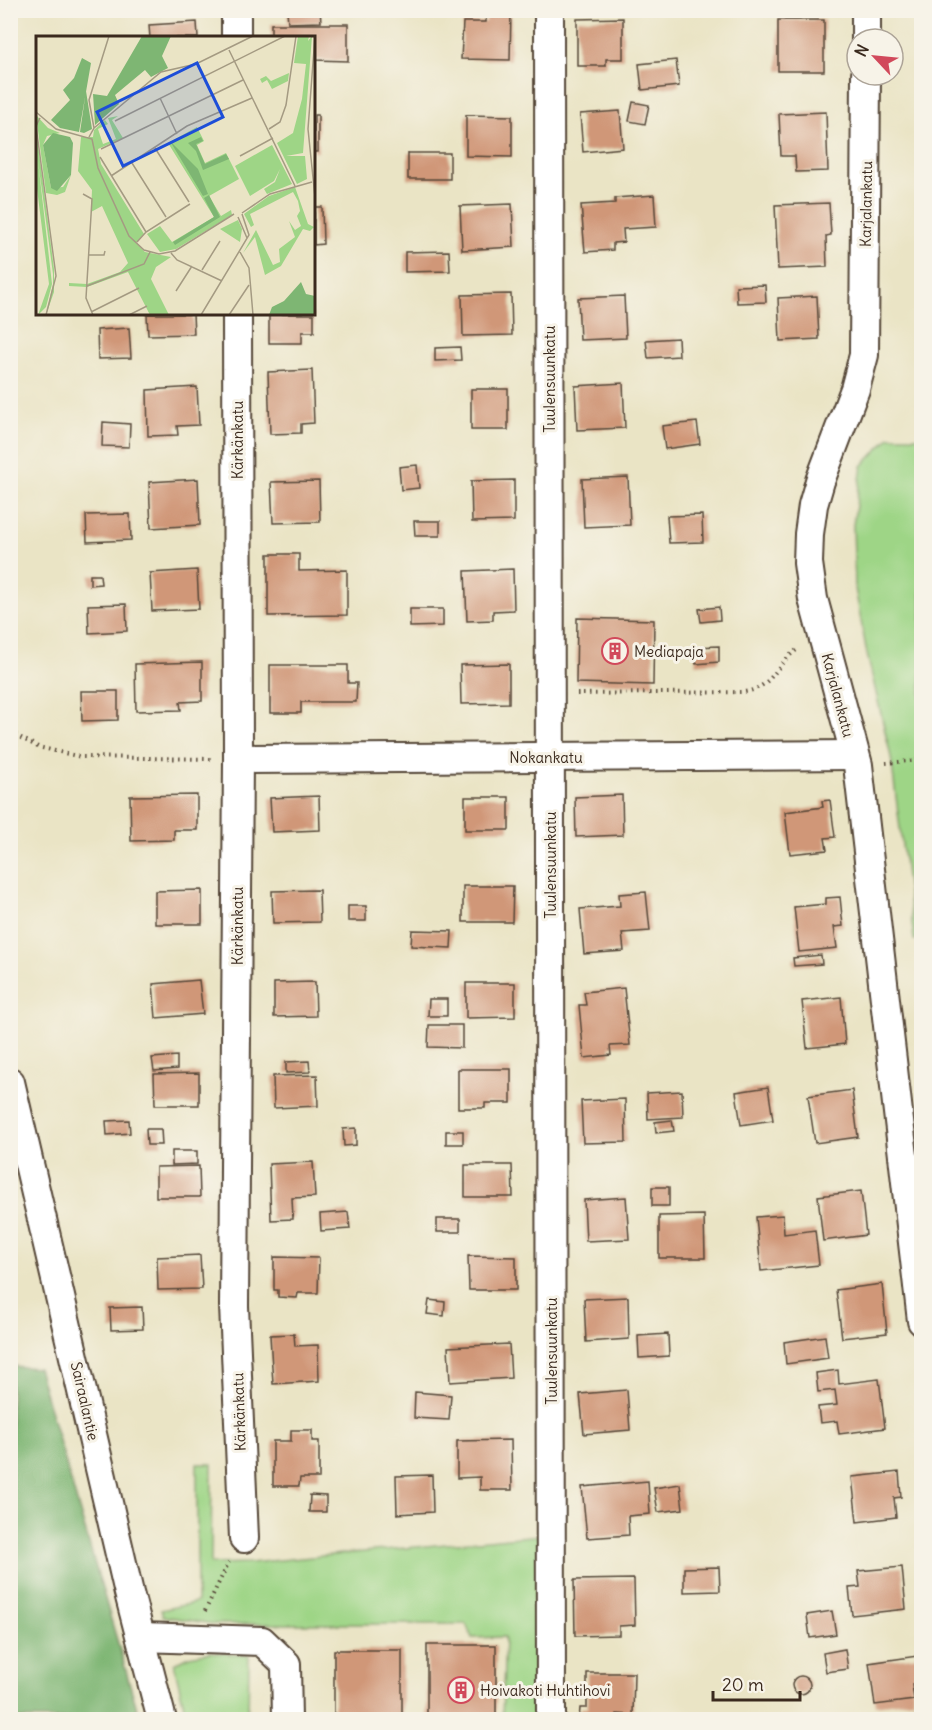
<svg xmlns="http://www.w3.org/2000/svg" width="932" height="1730" viewBox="0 0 932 1730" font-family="Delius,sans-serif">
<rect width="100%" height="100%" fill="#f7f3e8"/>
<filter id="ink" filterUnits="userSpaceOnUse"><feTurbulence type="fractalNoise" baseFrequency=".0167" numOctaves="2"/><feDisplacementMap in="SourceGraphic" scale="12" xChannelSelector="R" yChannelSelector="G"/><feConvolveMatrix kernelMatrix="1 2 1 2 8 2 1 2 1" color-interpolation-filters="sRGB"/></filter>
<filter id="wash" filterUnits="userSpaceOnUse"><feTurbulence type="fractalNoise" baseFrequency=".008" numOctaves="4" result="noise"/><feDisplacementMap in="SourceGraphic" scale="24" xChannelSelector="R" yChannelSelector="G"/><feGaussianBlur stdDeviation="1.35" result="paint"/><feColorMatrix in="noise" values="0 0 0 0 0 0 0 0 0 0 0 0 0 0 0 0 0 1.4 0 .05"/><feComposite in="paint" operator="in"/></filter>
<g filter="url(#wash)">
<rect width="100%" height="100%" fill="#eae4c5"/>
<!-- green -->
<g fill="#9ed586" stroke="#6c8052" stroke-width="1.5">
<path d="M890,437h31v502l-7,1 -23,-183 -24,-103 -12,-66 -2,-63 9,-59z"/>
<path d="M197,1464h15l-1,100 39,-1 290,-28 1,184h-39l3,-82 -33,1 -6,-14h-253l-50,-8 -2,-6 36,-8z"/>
<path d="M211,1652l38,4 -1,63h-61l-13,-55 15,-8z"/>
</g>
<!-- forest -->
<g fill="#7eb673" stroke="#5c7048" stroke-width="1.5">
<path d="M921,898v38l-4,1 -4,-38z"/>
<path d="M11,1366l27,2 102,351h-129z"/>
</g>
<g id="blocks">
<!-- building -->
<g fill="#d09778">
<path d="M287,10h33l1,12 -33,1z"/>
<path d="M486,10h25l-1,50 -49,-1 2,-37h23z"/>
<path d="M623,18v41h-17v7h-29v-47z"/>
<rect x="778" y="20" width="46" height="51"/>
<path d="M197,22l1,16h-48l-1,-13z"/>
<path d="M271,24h77v37l-34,-1v-22h-43z"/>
<path d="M676,60l3,26 -37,4 -3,-26z"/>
<path d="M633,102l16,3 -4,19 -16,-3z"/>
<path d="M620,111l3,37 -40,4 -3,-38z"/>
<path d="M826,112l2,59 -32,1 -1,-16h-14l-2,-42z"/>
<rect x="314" y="115" width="4" height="37"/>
<path d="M466,115l46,1v41l-46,-1z"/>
<rect x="408" y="153" width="42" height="26"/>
<path d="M654,195l2,32 -33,2 1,13 -11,1v7l-28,2 -4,-47 34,-2v-5z"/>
<path d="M829,203l2,32 -5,1 1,31 -49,2 -3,-64z"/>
<path d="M512,204l2,43 -52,3 -2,-44z"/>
<path d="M314,207h8l1,37 -9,1z"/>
<path d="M449,251l1,20 -45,1v-20z"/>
<path d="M765,285l1,17 -29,1 -1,-17z"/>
<path d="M511,294l1,41 -49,1 -1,-41z"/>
<path d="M624,296l2,42 -46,2 -2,-42z"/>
<path d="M817,296l2,43 -39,2 -2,-43z"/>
<path d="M147,314h46l1,20 -46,1z"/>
<path d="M269,314h45v18h-12v11h-33z"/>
<path d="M129,328l2,30 -33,1 -1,-29z"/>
<path d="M678,338l1,18 -31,2 -2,-18z"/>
<path d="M460,347l1,13 -26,1v-13z"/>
<path d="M312,370l2,53 -13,1v9l-31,1 -2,-62z"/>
<path d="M623,383l2,45 -48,2 -2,-44z"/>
<path d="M197,387l2,38 -22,1 1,9 -30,1 -1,-46z"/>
<rect x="471" y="389" width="37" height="41"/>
<path d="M103,422l27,2 -1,23 -27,-1z"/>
<path d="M697,422l3,22 -35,5 -3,-23z"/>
<path d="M417,465l2,23 -18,2 -2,-23z"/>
<path d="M628,477l2,48 -46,2 -2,-48z"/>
<path d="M198,479l2,46 -49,3 -2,-46z"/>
<path d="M514,480v41l-42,1 -1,-41z"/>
<path d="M319,481l1,41 -47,1 -2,-41z"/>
<path d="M130,514l1,26 -44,2 -1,-27z"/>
<path d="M702,515l1,27 -34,1 -2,-27z"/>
<path d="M414,521h26v15h-25z"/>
<path d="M268,554h31v17l48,-1v45l-79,1z"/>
<path d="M513,569l1,41 -21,1v9l-26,1 -2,-50z"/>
<path d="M197,570l2,39 -47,2 -2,-38z"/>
<path d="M90,575h10l1,9 -11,1z"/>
<path d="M126,604l1,27 -38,2 -1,-28z"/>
<path d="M719,607l1,13 -19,2 -2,-13z"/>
<path d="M410,609h33v17l-33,1z"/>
<path d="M577,618l77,2 -1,65 -77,-2z"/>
<path d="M719,646v16l-23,2 -1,-17z"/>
<path d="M202,662v39l-22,1 1,8 -45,1 -1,-47z"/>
<path d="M509,664v39l-48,1 -1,-39z"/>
<path d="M270,665h78v18h9l-1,19h-55v11h-31z"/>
<path d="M81,691h37v29l-36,1z"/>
<path d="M197,795v35h-23v10l-43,1 -1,-45z"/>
<path d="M622,795l1,40 -47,2 -1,-40z"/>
<path d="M319,796l1,34 -48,2 -2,-34z"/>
<rect x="465" y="797" width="44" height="33"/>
<path d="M830,800l5,37 -10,1 2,12 -37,4 -5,-42 38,-5 -1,-6z"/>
<path d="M463,886h50l-1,36h-49z"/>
<path d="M202,890v34h-47v-33z"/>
<path d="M319,890l1,32 -47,1 -1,-32z"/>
<path d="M646,892l4,39 -28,2 2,18 -40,3 -4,-45 40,-3 -1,-12z"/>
<path d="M840,897l3,29 -9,1 3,21 -38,4 -5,-45 32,-3v-6z"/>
<rect x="348" y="906" width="18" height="15"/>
<path d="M412,930l40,1 -1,17 -40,-2z"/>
<path d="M821,955l1,9 -28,2 -1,-8z"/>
<path d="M199,980l4,34 -47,4 -3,-34z"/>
<path d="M315,982l1,34 -42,1v-34z"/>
<path d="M466,983h49v34l-49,1z"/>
<path d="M624,988l6,57 -20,1 1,9 -27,3 -5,-53h7l-2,-13z"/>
<path d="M841,997l4,47 -38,4 -5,-47z"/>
<path d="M429,999h18v17h-19z"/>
<path d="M429,1025h33v23l-34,-1z"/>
<path d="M177,1056v13l-23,2 -2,-13z"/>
<path d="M309,1061l1,11 -24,1v-11z"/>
<path d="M458,1069h53v34h-26v5h-27z"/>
<path d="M199,1073v32h-44l-1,-31z"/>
<path d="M317,1075l1,31 -44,2 -1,-32z"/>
<path d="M768,1087l5,33 -32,5 -5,-33z"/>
<path d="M852,1090l6,47 -43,6 -7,-47z"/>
<path d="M682,1091l1,26 -35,2 -1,-26z"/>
<path d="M625,1099l1,43 -43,1 -2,-42z"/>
<path d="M129,1120l1,13 -23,2 -1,-14z"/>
<path d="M672,1120l2,11 -18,2 -1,-11z"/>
<path d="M356,1128v17l-12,1 -1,-17z"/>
<path d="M146,1129h15l1,16h-15z"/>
<rect x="446" y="1131" width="17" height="13"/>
<path d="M172,1151h25v13l-25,1z"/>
<path d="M313,1162l2,35 -23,1 1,21 -22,1 -2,-56z"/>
<path d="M465,1165h47l1,32h-48z"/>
<path d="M199,1166l1,31h-44v-30z"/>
<rect x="652" y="1187" width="17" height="19"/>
<path d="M861,1191l5,44 -43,6 -5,-45z"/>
<path d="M626,1197l3,42 -43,2 -2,-41z"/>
<path d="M348,1212l2,17 -29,2 -1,-17z"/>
<path d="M704,1215l1,43h-46v-42z"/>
<path d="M783,1215l1,19 31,-4 4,35 -58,6 -5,-54z"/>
<rect x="437" y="1219" width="23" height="13"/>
<path d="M200,1255l2,34 -44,1 -1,-33z"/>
<path d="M468,1256l48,1v33h-47z"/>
<path d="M274,1257l45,1 -1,35h-20l-1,5 -19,-1v-7h-4z"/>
<path d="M882,1284l5,49 -45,5 -6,-48z"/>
<path d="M628,1297l1,42 -43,3 -2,-43z"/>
<path d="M429,1300l16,2 -1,14 -17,-2z"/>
<path d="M142,1307l1,22 -32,1 -1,-22z"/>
<path d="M294,1334l1,12 23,-1 1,36 -46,3 -3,-49z"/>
<path d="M668,1334l1,22 -30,2 -1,-22z"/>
<path d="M825,1336l3,22 -42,6 -2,-22z"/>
<path d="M509,1344l2,34 -61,4 -2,-35z"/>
<path d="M838,1370l1,14 40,-5 6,49 -46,6 -2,-13 -17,2 -2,-16 19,-2 -2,-15 -17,2 -2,-19z"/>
<path d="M627,1390l3,40 -46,4 -4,-40z"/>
<path d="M415,1392l36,3 -2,25 -35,-2z"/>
<path d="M291,1430h21v11h7v37h-19l-1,8h-26v-45h18z"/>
<path d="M511,1440l1,50h-32v-13l-23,1v-37z"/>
<path d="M899,1472l2,25 -7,1 2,19 -39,5 -5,-45z"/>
<path d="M432,1475l1,37 -36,2 -1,-38z"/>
<path d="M648,1481l2,33 -22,2 1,19 -42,3 -5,-51z"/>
<path d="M680,1484l3,25 -25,3 -4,-24z"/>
<path d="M310,1495l16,1v16h-17z"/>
<path d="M719,1567l1,24 -36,1v-24z"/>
<path d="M902,1567l4,42 -54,6 -3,-27 11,-1 -2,-16z"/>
<path d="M634,1579l1,46 -16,1v9l-44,1 -1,-56z"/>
<path d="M832,1611l4,23 -26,4 -3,-23z"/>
<rect x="427" y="1645" width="69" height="75"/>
<path d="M845,1649l3,20 -22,3 -3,-19z"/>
<rect x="334" y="1650" width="68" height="70"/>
<path d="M917,1656l4,27 -9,1 2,16 -39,5 -6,-42z"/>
<path d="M587,1673h47l-1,42 -16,-1v6h-38l1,-12h7z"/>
<circle cx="801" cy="1685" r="9"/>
<path d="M918,1716v4h-16v-2z"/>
</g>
</g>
</g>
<g filter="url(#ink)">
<use href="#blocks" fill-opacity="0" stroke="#554637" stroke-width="1.5"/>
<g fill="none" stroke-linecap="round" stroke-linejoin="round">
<defs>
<g id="minor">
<path d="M236,10v28"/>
<path d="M549,10l2,1710"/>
<path d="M866,10v29"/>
<path d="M866,75l-2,280 -9,34 -35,92 -7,24 -4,29 -1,29 5,36 45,166 64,556"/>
<path d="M237,314l1,445 -4,547 10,232"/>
<path d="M238,759l616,-4"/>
<path d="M10,1082l119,511 33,127"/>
<path d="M141,1637l121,4 24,23 1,56"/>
</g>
</defs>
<!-- minor casing -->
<use href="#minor" stroke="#554637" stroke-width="32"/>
<!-- path -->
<g stroke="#554637" stroke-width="4" stroke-dasharray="1.5 4.5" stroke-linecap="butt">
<path d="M577,694l167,-2c29,-4 31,-28 54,-43"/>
<path d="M10,732l28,15 43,10 131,2"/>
<path d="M886,763l36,-3"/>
<path d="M205,1611l24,-49"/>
</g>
<!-- minor -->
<use href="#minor" stroke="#fff" stroke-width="28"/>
</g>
</g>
<!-- icons -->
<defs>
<symbol id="building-ring" viewBox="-11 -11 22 22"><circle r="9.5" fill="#f7f3e8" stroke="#d1495b" stroke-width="1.5"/><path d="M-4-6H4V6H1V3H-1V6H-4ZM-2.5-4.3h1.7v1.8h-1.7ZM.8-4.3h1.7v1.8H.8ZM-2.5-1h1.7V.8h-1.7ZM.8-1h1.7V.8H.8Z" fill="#d1495b"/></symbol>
</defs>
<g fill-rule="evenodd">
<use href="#building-ring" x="600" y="636" width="30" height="30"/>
<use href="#building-ring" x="446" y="1675" width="30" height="30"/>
</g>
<g text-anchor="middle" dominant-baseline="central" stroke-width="6" stroke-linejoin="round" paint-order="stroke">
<!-- street labels -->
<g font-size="15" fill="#3b2a1e" stroke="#f7f3e8">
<text transform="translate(866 204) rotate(-89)">Karjalankatu</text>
<text transform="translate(549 379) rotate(-90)">Tuulensuunkatu</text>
<text transform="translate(237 440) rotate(-90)">Kärkänkatu</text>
<text transform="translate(838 695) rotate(75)">Karjalankatu</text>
<text x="546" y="757">Nokankatu</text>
<text transform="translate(550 865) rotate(-90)">Tuulensuunkatu</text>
<text transform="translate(237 926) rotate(-90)">Kärkänkatu</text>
<text transform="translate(551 1351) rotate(-90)">Tuulensuunkatu</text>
<text transform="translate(85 1401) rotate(77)">Sairaalantie</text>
<text transform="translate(239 1412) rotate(-92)">Kärkänkatu</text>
</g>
<!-- poi labels -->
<g font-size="15" fill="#3b2a1e" stroke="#f7f3e8" text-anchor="start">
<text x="634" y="651">Mediapaja</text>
<text x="480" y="1690">Hoivakoti Huhtihovi</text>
</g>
</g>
<!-- overview -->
<g transform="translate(36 36)">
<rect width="279" height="279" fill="#eae4c5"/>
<path d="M262,0h11l-1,5 4,-5 -9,117 -17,3h19l2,23 -10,5 -20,-41 16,-10 9,-34 4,-35 -12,-1zM253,37l-1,8 -16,8 -5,-9 -5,3 -2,-4 6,-3 5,5zM0,79l12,13 12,5 -13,3 -4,9 8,43 12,-1 8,-12 -6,17 -8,3 -11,-2zM82,80l-6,4 11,18 -25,11 3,15 43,70 -8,9 9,9 26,5 -15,10 -5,12 18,36h-19l-22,-43 -41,15 -18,-1v-3l18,1 33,-12 8,-9 -26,-57 -11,6 1,-22 -14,-19 3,-34h12l1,-7 11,-10 3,4 -10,5 5,15 13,-5 -8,-21zM161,91l7,14 -7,4 8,18 21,-10 13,26 -30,17 12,20 10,-6 1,5 -56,34 -16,3 -13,-18 13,-8 12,16 42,-25 -46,-74zM0,93l18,140v23l-8,23 7,-31v-10l-15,-113 14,123 -6,23 -8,8 11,-31 -13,-103zM236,109l20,39 -25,10 -3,-5 11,-7 5,-13 -6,12 -24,15 -15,-30zM259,151l13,37 6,3 -4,4 -7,-2 -22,37 -16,9 -10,-38 -12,16 13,-23 17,35 7,-3 -1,-13 16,-12 -6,-16 6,9 6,-4 -4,-10 3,-5 -2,-10 -5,-9 -43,22 4,11 -3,2 -7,-13 25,-18zM202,184l4,9 -2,13 -20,-13z" fill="#9ed586"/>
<path d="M106,0h29l-9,20 6,12 -17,9 -6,-7 -30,25 4,9 -24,21 -2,-31 14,2zM46,22l9,5 -12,69 -19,-4 -9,-8 19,-20 -7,-10 11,-12zM50,55l6,38 -8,4 -4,-1zM17,97l17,4 3,6 -2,32 -14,16 -6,-3 -8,-43zM165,101l2,4 -7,3 9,20 21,-10 3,5 -26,11 -7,-19 -8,-8zM134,105l28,28 10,25 -5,2zM173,159l11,22 -45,28 -2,-3 41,-25 -10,-19zM265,246l5,12 9,2v19h-46l3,-8 12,-6z" fill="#7eb673"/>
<path fill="none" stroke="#a49a82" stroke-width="1.5" d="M279,0l-7,93 7,68M193,14l66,136M124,62l17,36M0,76l20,17 36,10 6,29 31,68 15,14 15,4 16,-3 59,-37M4,82l-4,8 20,150 -10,39M79,85l170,-85M58,92l67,-56 35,-8 57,-28M233,93l11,-7 6,-17 10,-69M53,101l5,-9 -5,-28 20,-64M119,112l34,54M65,113l142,-69M204,120l33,-18M64,121l46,75M96,127l34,54M75,140l76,-50 65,-28M47,158l9,5 -6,99 7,17M206,177l28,-19 42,-12M202,181l9,21M101,206l9,-10 44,-28M204,216l9,16 4,47M135,217l6,7 45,21M53,219h15l1,-4M166,234l18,-29M51,250l57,-22 6,-12M140,255l16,-25M55,276l48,-24M93,279l18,-9M165,279l48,-80 -7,-21M193,279l20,-30"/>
<path fill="#1d4ed8" fill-opacity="0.15" stroke="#1d4ed8" stroke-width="3" d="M161,27l26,54 -100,49 -26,-54z"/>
<rect width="279" height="279" fill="none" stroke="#3b2a1e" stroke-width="3"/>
</g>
<!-- margin -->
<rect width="932" height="1730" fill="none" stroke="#f7f3e8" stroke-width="36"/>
<!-- north arrow -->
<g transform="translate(875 57) rotate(296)"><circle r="28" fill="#f7f3e8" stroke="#aca397" stroke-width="1.5"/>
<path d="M0-4.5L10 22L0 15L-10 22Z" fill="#d1495b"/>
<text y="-9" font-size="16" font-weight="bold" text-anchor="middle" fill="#3b2a1e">N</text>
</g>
<!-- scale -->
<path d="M713 1691v9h87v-9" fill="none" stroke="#3b2a1e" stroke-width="3"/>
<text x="722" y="1691" font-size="18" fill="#3b2a1e" stroke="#f7f3e8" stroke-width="4.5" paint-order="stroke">20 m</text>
</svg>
